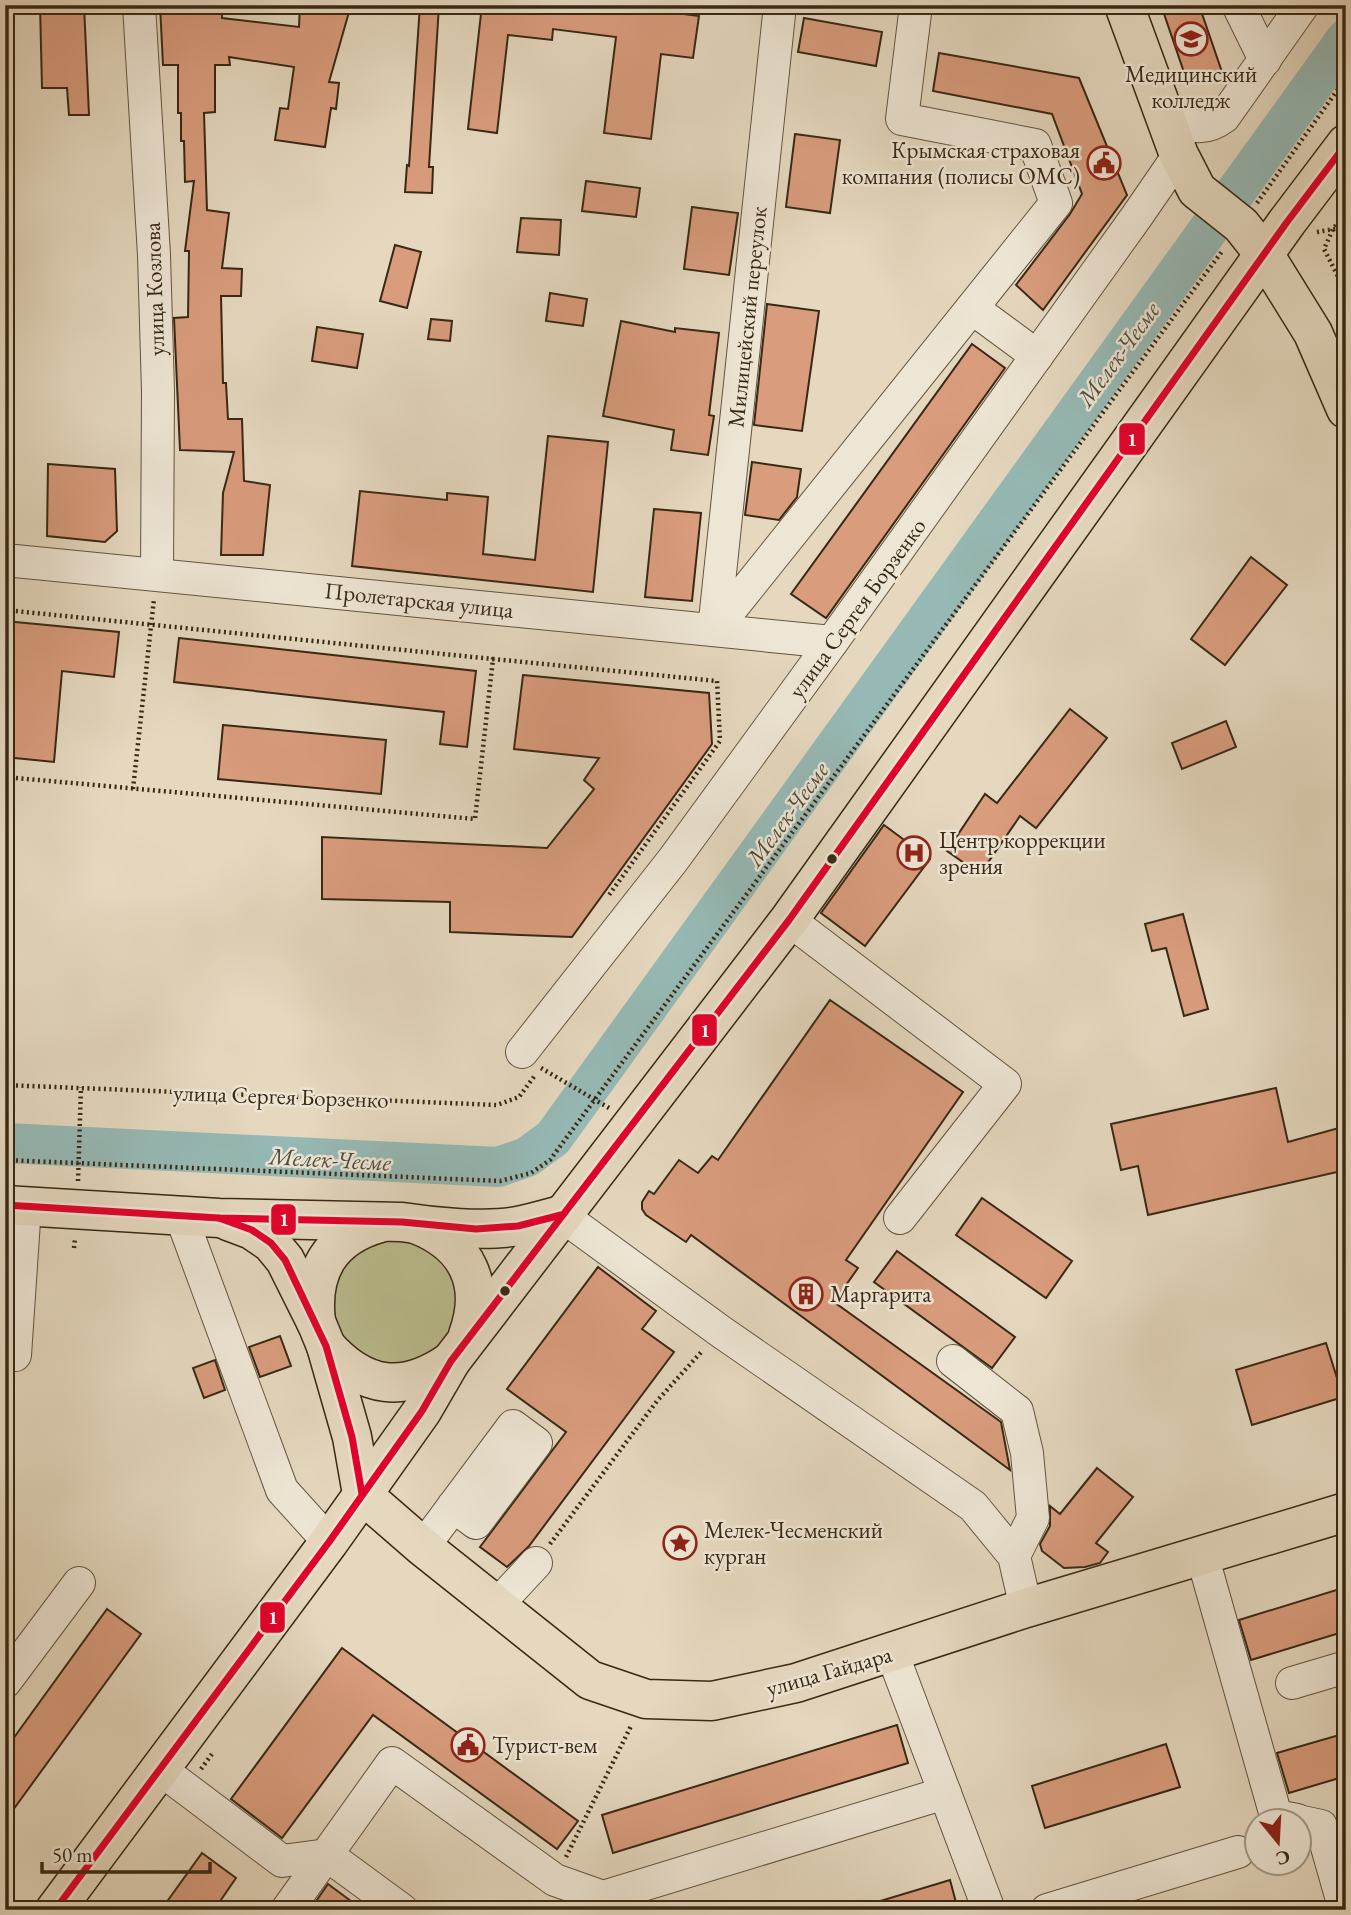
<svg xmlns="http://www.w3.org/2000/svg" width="1351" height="1915" viewBox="0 0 1351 1915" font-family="'EB Garamond',serif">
<rect width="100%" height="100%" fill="#e5d8bf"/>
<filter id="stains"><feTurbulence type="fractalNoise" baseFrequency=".00286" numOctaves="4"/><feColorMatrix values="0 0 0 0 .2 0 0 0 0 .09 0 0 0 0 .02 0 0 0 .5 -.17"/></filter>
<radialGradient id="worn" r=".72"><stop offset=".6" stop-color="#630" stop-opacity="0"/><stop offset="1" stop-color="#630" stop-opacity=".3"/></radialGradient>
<!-- green -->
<path fill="#bbbd8e" stroke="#7a7251" stroke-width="2" d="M394,1234l38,11 29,46 -6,38 -28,31 -43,8 -49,-34 -3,-58 8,-15z"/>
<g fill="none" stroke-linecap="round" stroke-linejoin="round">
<!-- river -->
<path stroke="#96b9b5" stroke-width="40" d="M5,1143l493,24 29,-10 26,-19 793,-1099"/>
</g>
<!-- building -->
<g fill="#d99c7d" stroke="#382814" stroke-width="2">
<path d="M40,5h44l5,110h-20l-2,-27h-25z"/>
<path d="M160,5h62v13l77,9 1,-22h51l-22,77 10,1 -3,26 -5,-1 -6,39 -50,-7 5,-32 8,1 6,-42 -65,-10 1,8h-15v47l-11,1 3,97 22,3 -7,55 20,1 -1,27h-20l2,87h3l2,36h14l2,62 26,4 -7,70h-42l2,-62 11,-41 -54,-2 -6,-132 14,-1 1,-66h-4l9,-70 -9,1 -1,-41h-3v-28h-3v-48h-15z"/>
<path d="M420,5h19l-10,162h4l-1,26 -27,-1 2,-27 2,1z"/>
<path d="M482,5h133l84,11 -6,42 -32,-4 -10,85 -47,-6 12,-96 -63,-8 -1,11 -44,-5 -11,98 -29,-4z"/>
<path d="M1161,5h38l23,67 -34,12z"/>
<path d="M804,18l78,14 -6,34 -78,-14z"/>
<path d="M939,53l140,25 48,117 -84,115 -27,-25 54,-71 12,-20 -30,-80 -119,-23z"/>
<path d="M795,134l45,6 -10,73 -44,-6z"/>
<path d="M586,181l54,7 -4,29 -54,-6z"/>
<path d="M692,207l46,6 -9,62 -45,-6z"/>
<path d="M521,218l40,2 -2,35 -42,-3z"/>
<path d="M395,245l26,7 -14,56 -27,-7z"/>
<path d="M550,293l37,6 -4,27 -37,-5z"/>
<path d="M767,304l52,7 -17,120 -48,-6z"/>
<path d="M431,319l21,2 -2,20 -22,-2z"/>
<path d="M621,321l54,11v-4l44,5 -10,82 5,1 -6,39 -37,-5 3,-20 -71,-14z"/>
<path d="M317,327l46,7 -6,34 -45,-7z"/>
<path d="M972,344l33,24 -179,250 -35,-24z"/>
<path d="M548,436l60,6 -15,150 -241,-26 8,-75 87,9v-7l41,4 -5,57 52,6z"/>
<path d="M752,462l49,7 -4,28 -18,23 -34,-5z"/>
<path d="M48,464l67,5 2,62 -12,11 -58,-6z"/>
<path d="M654,509l47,4 -9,88 -47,-4z"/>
<path d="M1251,557l36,28 -62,80 -34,-26z"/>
<path d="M5,621l114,11 -5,45 -52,-6 -8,91 -49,-5z"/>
<path d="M179,638l297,33 -9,76 -27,-3 4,-32 -270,-30z"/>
<path d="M523,675l186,18 3,51 -140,193 -122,-5v-30l-128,-3v-62l225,11 47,-59 -10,-9 15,-22 -85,-9z"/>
<path d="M1070,709l37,29 -71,90 -16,-12 -40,58 -33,-23 38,-57 12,9z"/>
<path d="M1226,721l10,26 -54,22 -10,-26z"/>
<path d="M223,725l163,15 -5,54 -163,-15z"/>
<path d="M884,825l46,34 -65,87 -44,-33z"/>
<path d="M1183,914l25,95 -24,7 -18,-68 -14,3 -7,-27z"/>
<path d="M830,1000l133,92 -117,168 12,8 -24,34 167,120 9,48 -319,-235 -5,7 -40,-27 -4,-6v-7l7,-11 5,3 25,-34 19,13 14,-17 6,4z"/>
<path d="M1276,1088l12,54 58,-16v44l-198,45 -10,-49 -17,4 -10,-46z"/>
<path d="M982,1198l90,63 -26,37 -90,-63z"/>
<path d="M897,1251l118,86 -23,31 -118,-86z"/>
<path d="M598,1267l58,44 -14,18 32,23 -145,194 -22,21 -27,-20 86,-115 -59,-43z"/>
<path d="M280,1336l11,30 -31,11 -11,-30z"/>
<path d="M1326,1343l17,54 -91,28 -16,-55z"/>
<path d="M215,1360l10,30 -21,8 -11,-30z"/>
<path d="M1097,1468l36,29 -37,46 12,9 -8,11 -15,4 -21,1 -22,-17 -2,-7 10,-18v-20l10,8z"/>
<path d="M1346,1587v44l-95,29 -12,-40z"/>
<path d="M107,1609l34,25 -136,187v-71z"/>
<path d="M342,1648l236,173 -21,28 -184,-134 -91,123 -51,-39z"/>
<path d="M897,1725l11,38 -295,90 -11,-38z"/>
<path d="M1346,1733v43l-57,17 -12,-40z"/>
<path d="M1166,1744l14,43 -135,41 -13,-42z"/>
<path d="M202,1853l34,25 -22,32h-53z"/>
<path d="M950,1880l8,30h-91v-5z"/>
<path d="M328,1884l35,26h-53z"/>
</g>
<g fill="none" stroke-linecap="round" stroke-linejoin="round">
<defs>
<g id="minor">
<path d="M139,5l15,250 4,136 -1,183"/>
<path d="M1238,5l27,55"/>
<path d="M1161,109c22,15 39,26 63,8l79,-112"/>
<path d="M972,308l65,48"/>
<path d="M5,560l827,82"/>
<path d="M714,630l342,-427 -21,-58 -133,-26 14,-114"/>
<path d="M714,630l66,-625"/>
<path d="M789,920l216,164 -105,134"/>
<path d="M522,1052l151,-192 159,-218 305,-426 42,-61"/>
<path d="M561,1215l159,116 253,175 41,50 12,52"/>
<path d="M181,1216l101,274 47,52"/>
<path d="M5,1354l10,1 10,-149"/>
<path d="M953,1361l64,50 10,42 6,65 -19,38"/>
<path d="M423,1547l90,-121 23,17 -60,80 -23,-17"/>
<path d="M1202,1555l74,261 21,4"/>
<path d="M497,1605l39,-42"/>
<path d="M892,1653l97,257"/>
<path d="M5,1682l74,-99"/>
<path d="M1292,1683l54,-16"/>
<path d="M160,1769l122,92 45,-6 75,55"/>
<path d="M1298,1821l23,5 24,84"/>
<path d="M287,1910l105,-147 163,117 48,17 342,-104"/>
<path d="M1047,1910l191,-58"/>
</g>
<g id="major">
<path d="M1124,5l55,150 18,35 44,35 23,29 49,79 33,76"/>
<path d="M5,1205l214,13 183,4c31,5 85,10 116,4 14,-3 28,-7 43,-11"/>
<path d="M228,1221l24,9 19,13 14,17 32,64 9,22 26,91 10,57"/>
<path d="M418,1225c50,20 68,60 50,110"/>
<path d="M316,1322c-6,-51 14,-85 64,-99"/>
<path d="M326,1346c38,43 78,48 125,15"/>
<path d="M362,1494l61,53 167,133 56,19 66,2 84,-18 230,-75 320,-96"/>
<path d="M55,1910l274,-368 93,-131 29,-50 338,-441 498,-698 59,-78"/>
</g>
</defs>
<!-- minor casing -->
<use href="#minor" stroke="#63543f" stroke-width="34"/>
<!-- major casing -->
<use href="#major" stroke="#382814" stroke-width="41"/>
<!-- path -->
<g stroke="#382814" stroke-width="4.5" stroke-dasharray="2 3.5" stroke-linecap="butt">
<path d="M1257,203l89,-125"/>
<path d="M1346,212l-13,17 -9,20 22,43"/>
<path d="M1317,232l29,-5"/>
<path d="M5,610l488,49"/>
<path d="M5,777l470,42 18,-160 224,22 3,60 -111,154"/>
<path d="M133,789l21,-190"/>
<path d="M541,1068l68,40"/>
<path d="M5,1085l492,20 22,-8 17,-23"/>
<path d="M5,1160l495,21 31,-8 19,-13 673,-910"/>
<path d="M78,1181l3,-94"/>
<path d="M74,1248l1,-9"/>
<path d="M550,1544l107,-143 46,-51"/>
<path d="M201,1769l11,-15"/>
<path d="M566,1857l66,-133"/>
</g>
<!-- minor -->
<use href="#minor" stroke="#eee6d5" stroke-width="32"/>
<!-- major -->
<use href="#major" stroke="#e5d8bf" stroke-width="38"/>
<defs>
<g id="bus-1">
<path d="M5,1205l214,13 183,4 74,7 42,-3 43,-11"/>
<path d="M219,1218l33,12 19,13 14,17 41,86 26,91 10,57"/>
<path d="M55,1910l274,-368 93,-131 29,-50 338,-441 498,-698 59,-78"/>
</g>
</defs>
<!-- bus-1 casing -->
<use href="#bus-1" stroke="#eee6d5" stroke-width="12"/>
<!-- bus-1 -->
<use href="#bus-1" stroke="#e4002b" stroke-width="7"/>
</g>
<!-- icons -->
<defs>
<symbol id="university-ring" viewBox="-11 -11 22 22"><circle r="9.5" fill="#eee6d5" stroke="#8f2418" stroke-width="1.5"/><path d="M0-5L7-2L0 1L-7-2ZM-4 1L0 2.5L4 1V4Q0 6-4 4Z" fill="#8f2418"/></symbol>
<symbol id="civic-ring" viewBox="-11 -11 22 22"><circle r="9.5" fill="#eee6d5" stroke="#8f2418" stroke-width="1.5"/><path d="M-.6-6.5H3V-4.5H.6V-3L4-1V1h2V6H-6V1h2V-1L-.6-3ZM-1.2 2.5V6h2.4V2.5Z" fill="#8f2418"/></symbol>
<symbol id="hospital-ring" viewBox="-11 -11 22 22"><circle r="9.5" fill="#eee6d5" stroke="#8f2418" stroke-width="1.5"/><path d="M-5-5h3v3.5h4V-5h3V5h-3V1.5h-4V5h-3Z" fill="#8f2418"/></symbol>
<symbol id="building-ring" viewBox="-11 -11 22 22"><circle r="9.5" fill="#eee6d5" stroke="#8f2418" stroke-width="1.5"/><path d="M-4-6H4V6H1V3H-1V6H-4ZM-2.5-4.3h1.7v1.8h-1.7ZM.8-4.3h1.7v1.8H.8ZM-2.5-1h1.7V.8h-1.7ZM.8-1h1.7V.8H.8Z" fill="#8f2418"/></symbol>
<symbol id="sight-ring" viewBox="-11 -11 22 22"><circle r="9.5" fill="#eee6d5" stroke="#8f2418" stroke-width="1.5"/><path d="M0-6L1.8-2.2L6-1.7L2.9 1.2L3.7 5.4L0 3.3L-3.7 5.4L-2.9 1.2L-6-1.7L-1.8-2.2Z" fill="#8f2418"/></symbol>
</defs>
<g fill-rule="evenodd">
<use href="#university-ring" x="1172" y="20" width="38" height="38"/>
<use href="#civic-ring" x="1085" y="144" width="38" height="38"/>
<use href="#hospital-ring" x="895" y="834" width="38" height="38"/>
<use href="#building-ring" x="787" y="1275" width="38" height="38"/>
<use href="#sight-ring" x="661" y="1524" width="38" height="38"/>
<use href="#civic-ring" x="449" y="1726" width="38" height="38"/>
</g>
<!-- markers -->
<g fill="#382814" stroke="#eee6d5" stroke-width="2.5">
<circle cx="832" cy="859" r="6"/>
<circle cx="505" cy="1291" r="6"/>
</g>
<g text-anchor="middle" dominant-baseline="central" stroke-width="5" stroke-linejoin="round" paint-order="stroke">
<!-- poi labels -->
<g font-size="23" fill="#382814" stroke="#eee6d5" text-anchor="start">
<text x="1191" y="74" text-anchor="middle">Медицинский<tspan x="1191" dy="26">колледж</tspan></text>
<text x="1080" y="150" text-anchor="end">Крымская страховая<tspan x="1080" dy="26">компания (полисы ОМС)</tspan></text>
<text x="939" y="840">Центр коррекции<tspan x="939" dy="26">зрения</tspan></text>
<text x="830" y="1294">Маргарита</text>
<text x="704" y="1530">Мелек-Чесменский<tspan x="704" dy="26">курган</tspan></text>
<text x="492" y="1745">Турист-вем</text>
</g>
<!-- street labels -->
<g font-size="23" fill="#382814" stroke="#eee6d5">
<text transform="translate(154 289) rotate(-92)">улица Козлова</text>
<text transform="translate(747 317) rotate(-84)">Милицейский переулок</text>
<text transform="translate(419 600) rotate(6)">Пролетарская улица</text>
<text transform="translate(857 608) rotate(-54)">улица Сергея Борзенко</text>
<text transform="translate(281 1096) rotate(2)">улица Сергея Борзенко</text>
<text transform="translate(829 1671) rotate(-16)">улица Гайдара</text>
</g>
<!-- water labels -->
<g font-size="24" font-style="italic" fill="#504c3c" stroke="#eee6d5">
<text transform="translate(1118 354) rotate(-54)">Мелек-Чесме</text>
<text transform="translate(787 814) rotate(-54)">Мелек-Чесме</text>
<text transform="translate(330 1159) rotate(3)">Мелек-Чесме</text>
</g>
</g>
<g stroke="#eee6d5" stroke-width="2.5">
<rect x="1118" y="422" width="28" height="34" rx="7" fill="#e4002b"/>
<rect x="691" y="1013" width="27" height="34" rx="7" fill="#e4002b"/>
<rect x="270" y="1203" width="27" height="33" rx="7" fill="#e4002b"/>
<rect x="259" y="1601" width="27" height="33" rx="7" fill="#e4002b"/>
</g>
<g font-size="19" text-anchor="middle" font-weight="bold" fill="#fff">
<text x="1132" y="446">1</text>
<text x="705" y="1037">1</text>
<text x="284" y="1226">1</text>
<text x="273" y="1624">1</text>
</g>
<!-- margin -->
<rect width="1351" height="1915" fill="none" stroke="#e5d8bf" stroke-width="28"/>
<rect x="7" y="7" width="1337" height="1901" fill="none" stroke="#382814" stroke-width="3.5"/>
<rect x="14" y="14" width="1323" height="1887" fill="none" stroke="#382814" stroke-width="2"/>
<!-- north arrow -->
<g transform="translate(1278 1842) rotate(162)"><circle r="33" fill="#eee6d5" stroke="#a59a88" stroke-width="2"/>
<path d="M0-5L12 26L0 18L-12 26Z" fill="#8f2418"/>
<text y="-10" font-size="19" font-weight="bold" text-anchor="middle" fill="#382814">С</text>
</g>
<!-- scale -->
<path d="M42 1862v10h168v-10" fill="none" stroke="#382814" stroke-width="3.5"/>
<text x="52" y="1862" font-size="21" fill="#382814" stroke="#eee6d5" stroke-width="5" paint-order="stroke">50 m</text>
<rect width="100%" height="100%" filter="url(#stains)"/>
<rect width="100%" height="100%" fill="url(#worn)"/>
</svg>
